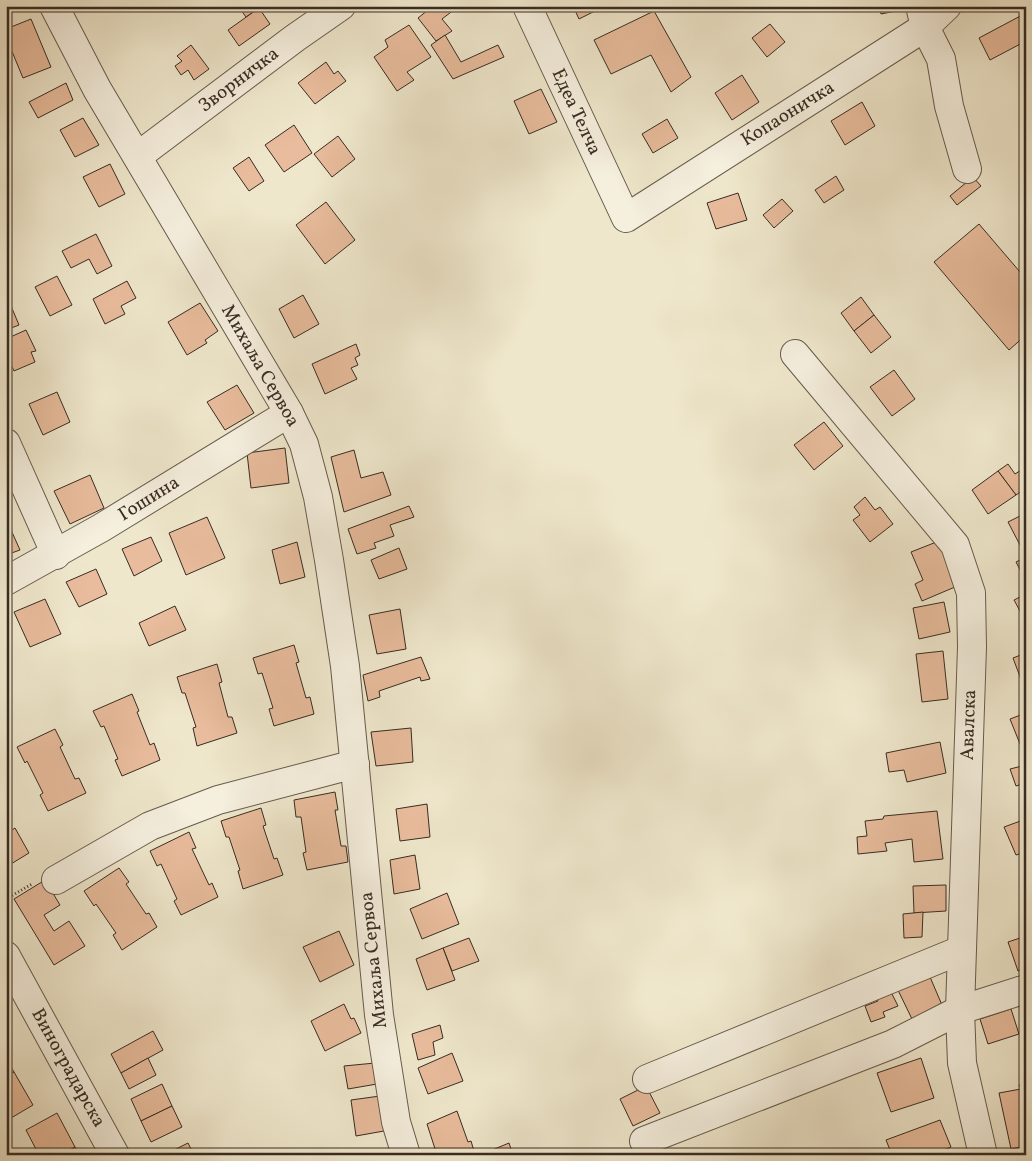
<svg xmlns="http://www.w3.org/2000/svg" width="1032" height="1161" viewBox="0 0 1032 1161" font-family="Vollkorn,serif">
<rect width="100%" height="100%" fill="#efe7cc"/>
<filter id="stains"><feTurbulence type="fractalNoise" baseFrequency=".004" numOctaves="4"/><feColorMatrix values="0 0 0 0 .2 0 0 0 0 .09 0 0 0 0 .02 0 0 0 .5 -.17"/></filter>
<radialGradient id="worn" r=".72"><stop offset=".6" stop-color="#630" stop-opacity="0"/><stop offset="1" stop-color="#630" stop-opacity=".3"/></radialGradient>
<!-- building -->
<g fill="#e8bc9c" stroke="#382c22">
<path d="M238,6h19l2,2 -13,9z"/>
<path d="M433,6h26l-17,13 10,12 -16,10 -18,-23z"/>
<path d="M573,6h32l-26,13z"/>
<path d="M879,6h26l1,3 -25,5z"/>
<path d="M259,8l11,16 -31,22 -11,-16z"/>
<path d="M654,11l37,66 -20,15 -20,-37 -40,19 -17,-34z"/>
<path d="M1026,13v28l-36,19 -11,-22z"/>
<path d="M31,19l20,48 -28,11 -17,-41v-8z"/>
<path d="M770,24l15,18 -18,15 -15,-19z"/>
<path d="M409,25l22,32 -24,15 7,8 -17,11 -23,-34 14,-10 -3,-7z"/>
<path d="M445,35l16,27 37,-17 6,12 -51,22 -22,-34z"/>
<path d="M191,45l18,24 -15,11 -6,-10 -7,5 -6,-9 7,-5 -5,-5z"/>
<path d="M326,62l8,12 4,-3 8,10 -31,23 -17,-21z"/>
<path d="M742,75l17,27 -27,18 -17,-27z"/>
<path d="M66,83l7,17 -35,18 -9,-16z"/>
<path d="M541,89l16,33 -28,12 -15,-33z"/>
<path d="M862,102l13,24 -30,19 -14,-24z"/>
<path d="M83,118l16,27 -24,12 -15,-27z"/>
<path d="M667,119l11,19 -25,15 -11,-19z"/>
<path d="M294,125l18,28 -28,19 -19,-27z"/>
<path d="M338,136l17,23 -23,18 -18,-23z"/>
<path d="M249,157l15,24 -15,10 -16,-23z"/>
<path d="M110,164l15,30 -26,13 -16,-30z"/>
<path d="M836,176l8,14 -20,13 -9,-13z"/>
<path d="M973,177l8,9 -24,19 -7,-9z"/>
<path d="M738,193l9,27 -31,9 -9,-26z"/>
<path d="M782,199l11,12 -19,17 -11,-13z"/>
<path d="M326,202l29,38 -30,24 -29,-39z"/>
<path d="M979,224l47,55v56l-17,15 -75,-88z"/>
<path d="M96,234l16,32 -15,8 -8,-15 -18,9 -9,-17z"/>
<path d="M57,276l15,29 -22,11 -15,-29z"/>
<path d="M127,281l9,17 -15,8 4,8 -20,10 -12,-25z"/>
<path d="M6,294l13,31 -13,5z"/>
<path d="M303,295l16,29 -25,14 -15,-29z"/>
<path d="M861,297l13,18 -20,16 -13,-18z"/>
<path d="M200,303l18,28 -13,9 2,3 -20,12 -19,-33z"/>
<path d="M874,315l17,22 -20,16 -17,-22z"/>
<path d="M26,330l10,21 -5,1 4,10 -21,9 -8,-17v-15z"/>
<path d="M356,344l4,11 -5,3 3,7 -7,3 6,11 -32,15 -13,-30z"/>
<path d="M894,370l21,29 -23,17 -22,-29z"/>
<path d="M237,385l17,28 -29,17 -18,-28z"/>
<path d="M57,392l13,30 -27,13 -14,-31z"/>
<path d="M824,422l19,24 -29,24 -20,-25z"/>
<path d="M285,448l4,35 -38,5 -4,-35z"/>
<path d="M354,450l7,28 22,-6 8,23 -47,17 -13,-55z"/>
<path d="M1008,464l7,10 11,-7v21l-10,7 -18,-24z"/>
<path d="M998,471l18,24 -28,19 -16,-24z"/>
<path d="M90,475l14,33 -34,16 -16,-33z"/>
<path d="M865,497l10,13 5,-3 13,17 -23,18 -17,-22 7,-5 -6,-8z"/>
<path d="M409,506l5,11 -24,8 4,11 -20,7 2,5 -19,6 -9,-25z"/>
<path d="M1026,513v31l-5,3 -13,-25z"/>
<path d="M207,517l18,41 -39,17 -17,-42z"/>
<path d="M7,521l13,29 -14,5v-34z"/>
<path d="M151,537l11,24 -28,15 -12,-27z"/>
<path d="M944,539l18,45 -40,17 -7,-17 8,-4 -12,-28z"/>
<path d="M297,542l8,35 -25,7 -8,-34z"/>
<path d="M399,548l8,21 -28,10 -8,-19z"/>
<path d="M1026,557v24l-10,-19z"/>
<path d="M96,569l11,25 -28,13 -13,-25z"/>
<path d="M1026,594v28l-12,-22z"/>
<path d="M45,599l16,35 -31,13 -16,-35z"/>
<path d="M944,602l6,30 -31,7 -6,-31z"/>
<path d="M175,606l11,24 -37,16 -10,-23z"/>
<path d="M400,609l6,40 -29,5 -8,-39z"/>
<path d="M294,645l5,17 -3,1 10,35 4,-1 4,17 -40,12 -5,-17 4,-1 -11,-35 -4,1 -5,-16z"/>
<path d="M943,651l5,48 -26,3 -6,-48z"/>
<path d="M1026,653v37h-1l-12,-32z"/>
<path d="M421,657l9,22 -9,2 -1,-4 -41,14 1,6 -12,4 -5,-26z"/>
<path d="M217,664l5,18 -3,1 9,34h4l5,16 -40,13 -4,-18 3,-1 -11,-34h-3l-5,-16z"/>
<path d="M132,694l7,17 -2,1 13,33 4,-2 6,17 -38,16 -7,-16 3,-1 -14,-33 -3,1 -8,-16z"/>
<path d="M1026,713v34l-4,2 -12,-30z"/>
<path d="M411,728l2,34 -37,4 -5,-34z"/>
<path d="M55,729l8,16 -3,2 15,32 4,-1 7,15 -38,18 -8,-16 3,-2 -16,-32 -2,2 -8,-16z"/>
<path d="M940,742l6,31 -39,9 -3,-12 -15,2 -3,-19z"/>
<path d="M1026,765v18l-10,3 -6,-17z"/>
<path d="M335,792l3,18h-3l6,36h5l2,16 -41,8 -4,-17 3,-1 -5,-35h-5l-2,-17z"/>
<path d="M427,804l3,33 -30,4 -4,-32z"/>
<path d="M261,808l5,17 -3,1 11,33 3,-1 6,17 -40,14 -5,-18 2,-1 -11,-33h-3l-5,-16z"/>
<path d="M937,811l6,48 -29,3 -2,-23 -27,4 2,8 -29,3 -1,-17 10,-1 -2,-15 18,-2 1,-3z"/>
<path d="M1026,819v33l-10,3 -12,-28z"/>
<path d="M15,828l14,25 -23,14v-33z"/>
<path d="M189,832l7,16 -4,1 17,36 3,-2 6,14 -37,18 -7,-14 3,-2 -16,-35 -4,2 -7,-15z"/>
<path d="M415,855l5,34 -26,5 -4,-34z"/>
<path d="M119,868l10,14 -3,2 20,30 3,-1 8,14 -35,23 -9,-15 3,-2 -20,-29 -2,2 -10,-15z"/>
<path d="M45,880l15,25 -16,10 10,16 15,-10 16,25 -31,19 -40,-66z"/>
<path d="M946,885v26l-32,2 -1,-27z"/>
<path d="M447,893l12,31 -37,15 -12,-30z"/>
<path d="M923,912l-1,25 -18,1 -1,-24z"/>
<path d="M339,931l15,34 -34,17 -17,-35z"/>
<path d="M1026,936v32l-8,3 -10,-29z"/>
<path d="M469,938l10,23 -27,10 -9,-23z"/>
<path d="M443,948l12,32 -28,10 -11,-31z"/>
<path d="M927,970l15,35 -30,14 -17,-35z"/>
<path d="M888,986l10,20 -15,6 2,5 -14,5 -6,-16 13,-5 -5,-9z"/>
<path d="M344,1004l7,15 3,-1 7,15 -36,18 -14,-30z"/>
<path d="M1011,1009l8,25 -31,10 -8,-25z"/>
<path d="M440,1025l3,13 -10,4 2,13 -17,5 -6,-26z"/>
<path d="M153,1031l10,19 -42,23 -10,-19z"/>
<path d="M452,1053l11,28 -35,13 -10,-26z"/>
<path d="M148,1058l8,17 -27,14 -8,-16z"/>
<path d="M921,1058l13,40 -43,14 -14,-39z"/>
<path d="M6,1059l8,13 -8,5z"/>
<path d="M375,1063l2,21 -29,5 -4,-23z"/>
<path d="M14,1072l19,33 -27,16v-44z"/>
<path d="M162,1084l10,22 -31,15 -10,-22z"/>
<path d="M1026,1084v62l-15,3 -12,-56 22,-4 -2,-4z"/>
<path d="M646,1086l14,27 -27,13 -13,-27z"/>
<path d="M380,1096l4,35 -28,5 -5,-36z"/>
<path d="M172,1106l10,21 -31,15 -10,-21z"/>
<path d="M457,1111l11,31 3,-1 3,10 -11,4h-15l-2,-4 -9,4 -10,-31z"/>
<path d="M57,1113l18,34 -14,8h-22l-13,-25z"/>
<path d="M940,1120l11,27 -19,8h-40l-6,-15z"/>
<path d="M188,1143l6,12h-30z"/>
<path d="M509,1143l4,12h-33z"/>
<path d="M75,1147l4,8h-18z"/>
</g>
<g fill="none" stroke-linecap="round" stroke-linejoin="round">
<defs>
<g id="minor">
<path d="M54,6l43,83 192,324 15,31 14,53 11,63 16,106 34,349 17,107 10,33"/>
<path d="M527,6l99,212 299,-191 22,-21"/>
<path d="M921,10l4,17 16,32 8,47 18,63"/>
<path d="M138,156l157,-118 46,-32"/>
<path d="M795,354l160,191 16,48 1,54 -12,363 2,53 21,92"/>
<path d="M6,443l50,112"/>
<path d="M6,581l95,-53 188,-115"/>
<path d="M56,880l94,-54 68,-26 137,-36"/>
<path d="M6,956l109,199"/>
<path d="M647,1079l314,-129"/>
<path d="M644,1141l249,-97 67,-34 66,-21"/>
</g>
</defs>
<!-- minor casing -->
<use href="#minor" stroke="#665b4c" stroke-width="30"/>
<!-- path -->
<path stroke="#382c22" stroke-width="3" stroke-dasharray="1 2.5" stroke-linecap="butt" d="M6,899l26,-15"/>
<!-- minor -->
<use href="#minor" stroke="#f5efde" stroke-width="28"/>
</g>
<g text-anchor="middle" dominant-baseline="central" stroke-width="5" stroke-linejoin="round" paint-order="stroke">
<!-- street labels -->
<g font-size="19" fill="#382c22" stroke="#f5efde">
<text transform="translate(239 80) rotate(-37)">Зворничка</text>
<text transform="translate(576 112) rotate(65)">Едеа Телча</text>
<text transform="translate(788 114) rotate(-32)">Копаоничка</text>
<text transform="translate(260 366) rotate(60)">Михаља Сервоа</text>
<text transform="translate(149 499) rotate(-32)">Гошина</text>
<text transform="translate(969 725) rotate(-88)">Авалска</text>
<text transform="translate(374 960) rotate(-96)">Михаља Сервоа</text>
<text transform="translate(68 1068) rotate(61)">Виноградарска</text>
</g>
</g>
<!-- margin -->
<rect width="1032" height="1161" fill="none" stroke="#efe7cc" stroke-width="25"/>
<rect x="8" y="8" width="1017" height="1146" fill="none" stroke="#382c22" stroke-width="2.5"/>
<rect x="12" y="12" width="1007" height="1136" fill="none" stroke="#382c22"/>
<rect width="100%" height="100%" filter="url(#stains)"/>
<rect width="100%" height="100%" fill="url(#worn)"/>
</svg>
